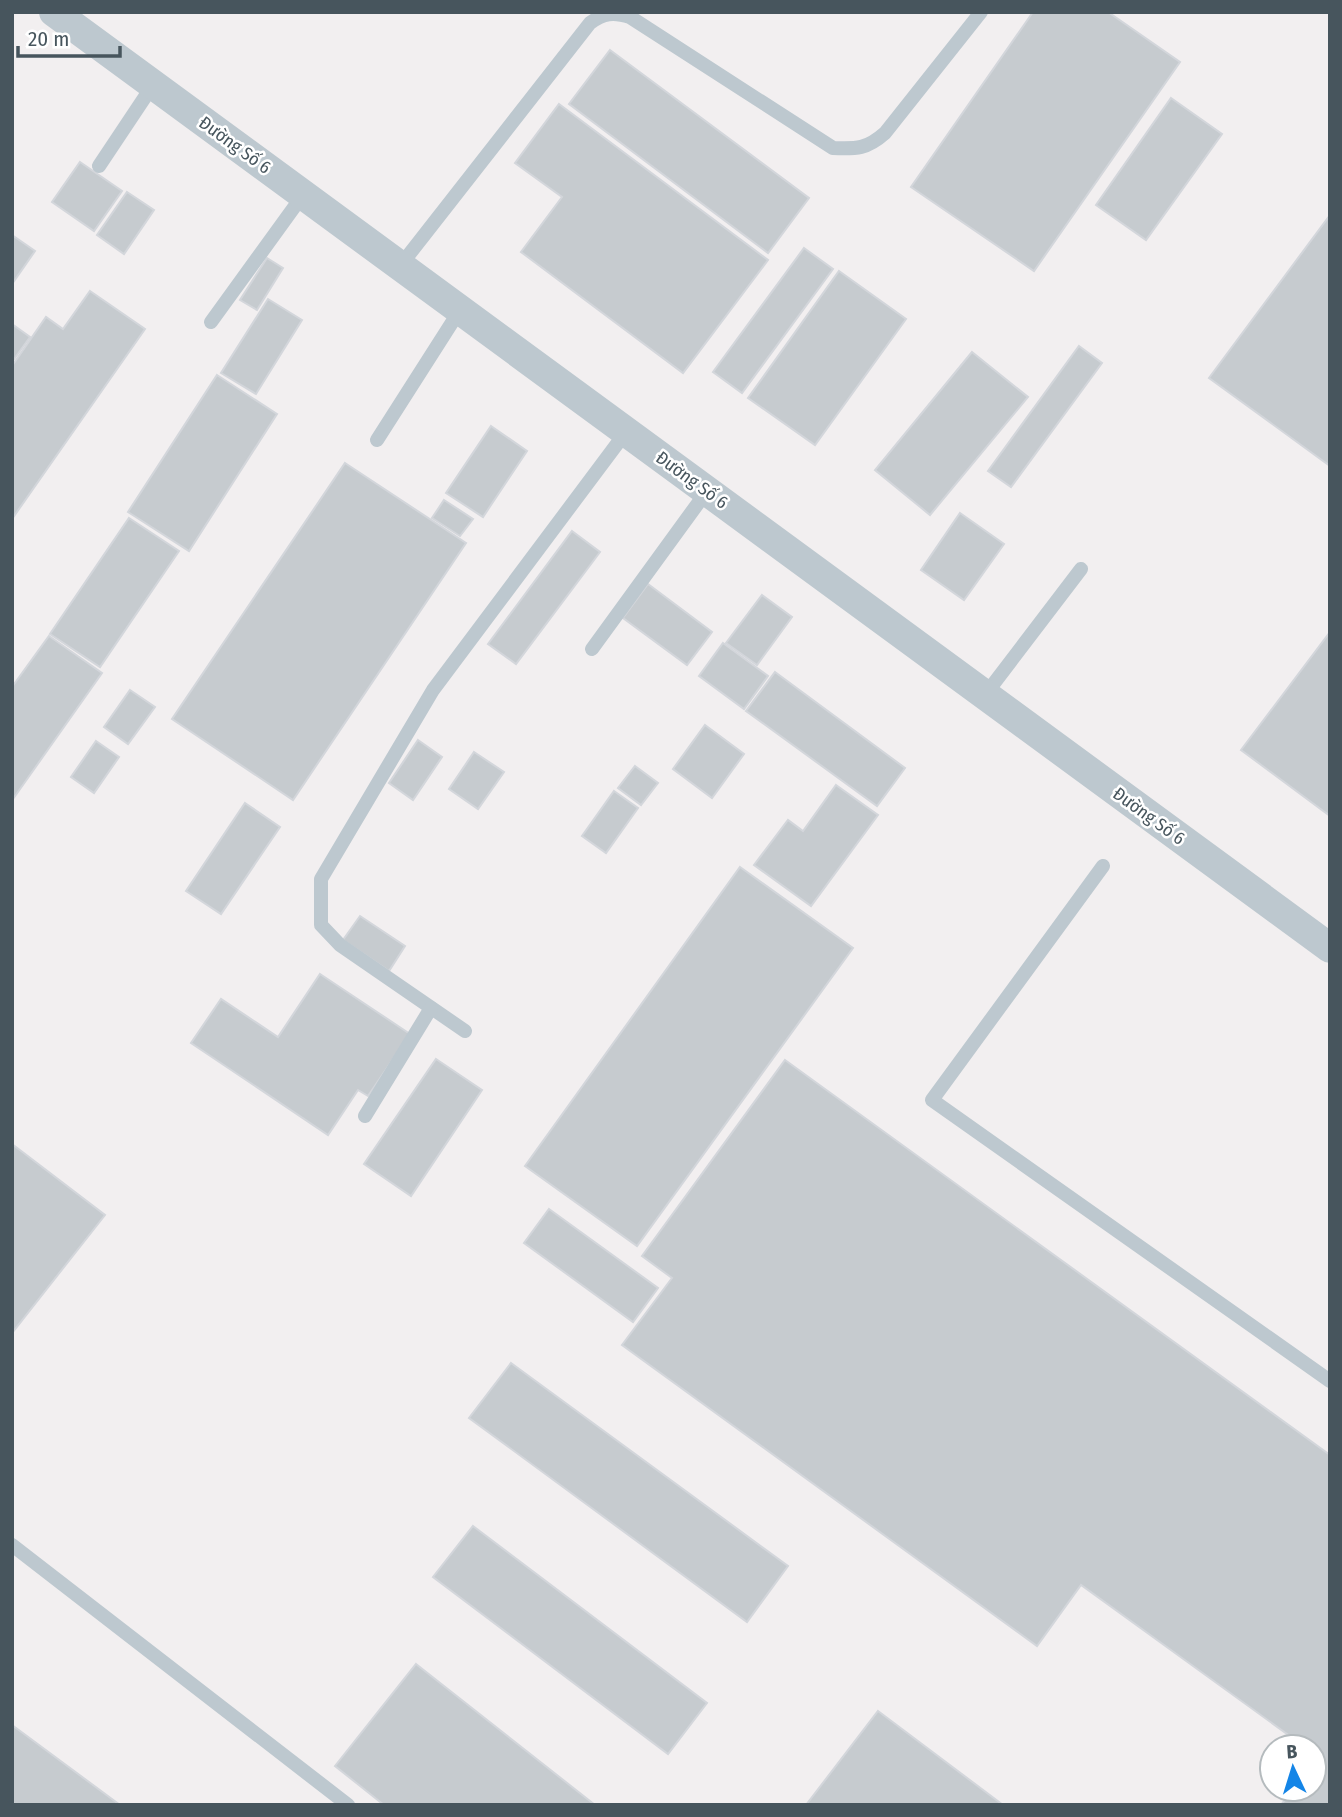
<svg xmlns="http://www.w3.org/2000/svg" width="1342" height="1817" viewBox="0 0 1342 1817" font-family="'Fira Sans Condensed',sans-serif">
<rect width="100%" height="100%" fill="#f2eff0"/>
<!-- building -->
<g fill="#c6cbcf" stroke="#d3d6db" stroke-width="2">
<path d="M1033,12h75l72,50 -146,209 -123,-84z"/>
<path d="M610,50l199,148 -41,55 -199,-149z"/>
<path d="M1171,98l51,36 -76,106 -50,-35z"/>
<path d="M559,104l209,156 -85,113 -162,-121 41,-55 -47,-34z"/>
<path d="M80,162l42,29 -28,40 -42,-29z"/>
<path d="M127,192l27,18 -30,44 -27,-19z"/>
<path d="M1330,215v251l-121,-88z"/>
<path d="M12,235l23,16 -23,33z"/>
<path d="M804,248l29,21 -91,124 -29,-21z"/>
<path d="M267,258l16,10 -26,42 -17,-10z"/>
<path d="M839,271l67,48 -91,126 -67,-47z"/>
<path d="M90,291l55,38 -133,190v-153l34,-49 17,12z"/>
<path d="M268,299l34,21 -46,74 -35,-21z"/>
<path d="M12,324l18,13 -18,25z"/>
<path d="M1079,346l23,17 -91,124 -23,-16z"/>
<path d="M972,352l56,45 -98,118 -55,-45z"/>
<path d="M217,375l60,39 -88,137 -61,-39z"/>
<path d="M491,426l36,25 -44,66 -37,-24z"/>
<path d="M345,463l121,80 -173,257 -121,-81z"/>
<path d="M444,500l29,19 -13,17 -28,-18z"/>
<path d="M960,513l44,31 -40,56 -43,-30z"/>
<path d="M129,518l50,33 -79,116 -50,-33z"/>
<path d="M572,531l28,21 -84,112 -28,-20z"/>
<path d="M648,584l64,48 -25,33 -64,-47z"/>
<path d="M762,595l30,22 -35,48 -31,-22z"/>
<path d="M1330,632v184l-89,-66z"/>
<path d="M49,636l53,37 -89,126 -1,-112z"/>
<path d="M723,643l45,33 -24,33 -45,-33z"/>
<path d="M775,672l130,96 -28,38 -131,-95z"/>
<path d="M130,690l25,17 -27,37 -24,-17z"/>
<path d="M705,725l39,29 -32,44 -39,-29z"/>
<path d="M418,740l24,17 -29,43 -24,-17z"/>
<path d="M96,741l23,16 -25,36 -23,-16z"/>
<path d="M474,752l30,20 -26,37 -29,-20z"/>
<path d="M635,766l23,17 -17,22 -23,-17z"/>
<path d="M836,785l42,30 -67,91 -57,-41 34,-45 15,11z"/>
<path d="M614,791l24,17 -32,45 -24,-17z"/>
<path d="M245,803l35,24 -59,87 -35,-23z"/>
<path d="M740,867l113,81 -216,298 -112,-80z"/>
<path d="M360,916l45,30 -16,25 -46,-31z"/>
<path d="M320,974l90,60 -42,62 -10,-6 -30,45 -137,-92 30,-44 57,38z"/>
<path d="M436,1059l46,31 -71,106 -47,-32z"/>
<path d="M785,1060l545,395v350h-49l12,-16h21v-28l3,-5 -3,-2v-7h-9l-224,-162 -44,61 -415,-301 50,-67 -30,-22z"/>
<path d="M12,1144l93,71 -93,118z"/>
<path d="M549,1209l109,79 -25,34 -109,-79z"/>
<path d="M511,1363l277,203 -41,56 -278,-204z"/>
<path d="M473,1526l234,177 -39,51 -235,-177z"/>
<path d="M416,1664l179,141h-211l-49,-39z"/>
<path d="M878,1711l125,94h-197z"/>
<path d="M12,1725l108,80h-108z"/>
</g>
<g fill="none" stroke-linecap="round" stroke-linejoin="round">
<!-- lane -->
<g stroke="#bdc8cf" stroke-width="14">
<path d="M99,166l54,-81"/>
<path d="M400,266l190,-243c14,-10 23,-11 40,-6l203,131c24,1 34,1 52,-15l96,-121"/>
<path d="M211,322l92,-127"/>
<path d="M377,440l83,-130"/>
<path d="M592,649l115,-158"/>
<path d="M985,695l96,-126"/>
<path d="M1103,866l-171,234 398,281"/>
<path d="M465,1031l-125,-86 -19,-20v-46l112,-189 193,-258"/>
<path d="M365,1116l66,-108"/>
<path d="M12,1545l336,260"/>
</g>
<!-- street -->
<path stroke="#bdc8cf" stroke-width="30" d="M54,12l1276,936"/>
</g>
<g text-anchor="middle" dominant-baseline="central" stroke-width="5" stroke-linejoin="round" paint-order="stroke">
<!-- street labels -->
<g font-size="18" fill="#47555d" stroke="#fff">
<text transform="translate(235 145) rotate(36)">Đường Số 6</text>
<text transform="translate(692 480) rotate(36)">Đường Số 6</text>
<text transform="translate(1149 816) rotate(36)">Đường Số 6</text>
</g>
</g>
<!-- border -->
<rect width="1342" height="1817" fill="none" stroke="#47555d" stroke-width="28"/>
<!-- north arrow -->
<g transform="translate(1293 1768) rotate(356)"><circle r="33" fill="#ffffff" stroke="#b5bbbe" stroke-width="2"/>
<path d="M0-5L12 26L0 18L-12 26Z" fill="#1485e7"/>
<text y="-10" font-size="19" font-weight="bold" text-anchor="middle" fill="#47555d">B</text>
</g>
<!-- scale -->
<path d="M18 46v10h102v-10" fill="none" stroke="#47555d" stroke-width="3.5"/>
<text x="28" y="46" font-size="21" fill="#47555d" stroke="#ffffff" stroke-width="5" paint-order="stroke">20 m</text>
</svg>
